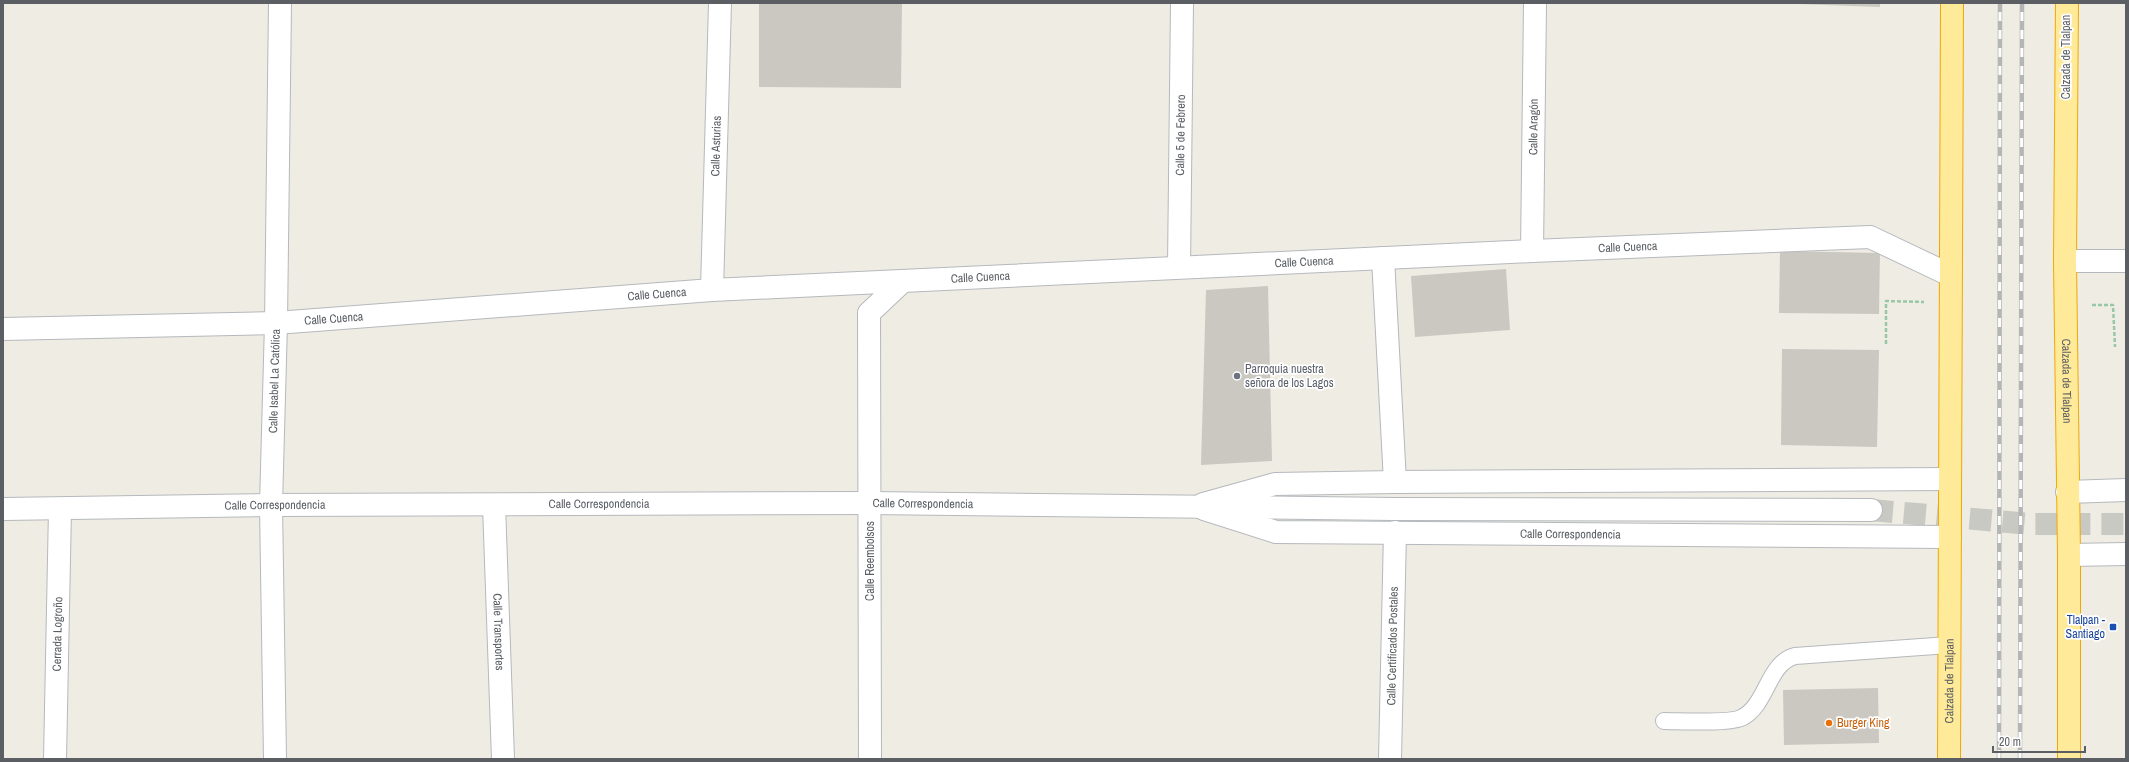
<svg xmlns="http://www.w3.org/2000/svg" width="2129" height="762" viewBox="0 0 2129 762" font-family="'Archivo Narrow',sans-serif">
<rect width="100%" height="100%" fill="#eeece3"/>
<!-- building -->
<g fill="#cbc8c2">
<path d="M759,3h143l-1,85 -142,-1z"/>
<path d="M1773,3h107v4z"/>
<path d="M1780,251l100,2 -1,61 -100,-1z"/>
<path d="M1506,269l4,61 -95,7 -4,-61z"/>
<path d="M1268,286l4,175 -71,4 5,-175z"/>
<path d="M1782,349l97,1 -2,97 -96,-2z"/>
<path d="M1878,688l1,55 -95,2 -1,-55z"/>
</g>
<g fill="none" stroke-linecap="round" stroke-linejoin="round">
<!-- tertiary-tunnel -->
<path stroke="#c9c9c3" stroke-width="22" stroke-dasharray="22 11" stroke-linecap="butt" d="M1871,510l160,14h95"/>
<defs>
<path id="service" d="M1664,721c16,0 68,3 79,-4 24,-13 25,-54 52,-61l154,-11"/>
<g id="minor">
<path id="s1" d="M1532,251l3,-248"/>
<path d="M1383,258l12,224"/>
<path d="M2065,261h61"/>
<path id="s2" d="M712,290l8,-287"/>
<path id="s3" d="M3,329l273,-6 436,-33 820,-39 338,-14 80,38"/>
<path d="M2067,492l59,-2"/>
<path d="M1203,504l72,-20 120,-2 554,-3"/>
<path id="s4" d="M494,505l9,254"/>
<path id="s5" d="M1204,509l72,23 674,5"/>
<path d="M2069,555l57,-1"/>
<path id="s6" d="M55,759l5,-250"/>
<path d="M870,759l-1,-446 34,-32"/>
<path id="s7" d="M1390,759l5,-227"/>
</g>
<g id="tertiary">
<path id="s8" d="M1179,267l3,-264"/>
<path id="s9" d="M3,509l268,-4 599,-2 524,6 477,1"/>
<path id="s10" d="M275,759l-4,-254 5,-182 4,-320"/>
</g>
<g id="trunk">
<path id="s11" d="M2067,3l-2,258 4,294v204"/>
<path id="s12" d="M1949,759l3,-756"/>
</g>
</defs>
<!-- service casing -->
<use href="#service" stroke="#b5b9bd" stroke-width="18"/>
<!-- minor casing -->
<use href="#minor" stroke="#b5b9bd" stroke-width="24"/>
<!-- tertiary casing -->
<use href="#tertiary" stroke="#b5b9bd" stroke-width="24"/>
<!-- trunk casing -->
<use href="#trunk" stroke="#f1a900" stroke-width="24"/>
<!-- path -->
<g stroke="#98c7a6" stroke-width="2.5" stroke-dasharray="4 2" stroke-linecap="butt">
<path d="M2092,305h21l2,42"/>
<path d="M1886,344v-43l38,1"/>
</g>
<!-- service -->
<use href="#service" stroke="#fff" stroke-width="16"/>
<!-- minor -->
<use href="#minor" stroke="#fff" stroke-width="22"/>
<!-- tertiary -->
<use href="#tertiary" stroke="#fff" stroke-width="22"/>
<!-- trunk -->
<use href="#trunk" stroke="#feea98" stroke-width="22"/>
<defs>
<g id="rail">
<path d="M1999,759l1,-756"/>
<path d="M2020,759l2,-756"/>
</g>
</defs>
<!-- rail casing -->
<use href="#rail" stroke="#b4b5b5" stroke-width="4.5"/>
<!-- rail -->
<use href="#rail" stroke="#fff" stroke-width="3" stroke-dasharray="9" stroke-linecap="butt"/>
</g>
<!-- markers -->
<circle fill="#6b7280" stroke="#fff" stroke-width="1.5" cx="1237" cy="376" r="4"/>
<rect fill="#1a4fb4" stroke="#fff" stroke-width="1.5" x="2109" y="623" width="8" height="8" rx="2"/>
<circle fill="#e8710a" stroke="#fff" stroke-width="1.5" cx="1829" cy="723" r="4"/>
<g text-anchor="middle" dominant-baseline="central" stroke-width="3.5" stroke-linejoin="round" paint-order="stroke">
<!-- street labels -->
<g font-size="12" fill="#5b5f64" stroke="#fff">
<text transform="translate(2066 57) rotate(-90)">Calzada de Tlalpan</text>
<text stroke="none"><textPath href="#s1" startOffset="124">Calle Aragón</textPath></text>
<text stroke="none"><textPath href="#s8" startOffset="132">Calle 5 de Febrero</textPath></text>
<text stroke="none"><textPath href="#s2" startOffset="144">Calle Asturias</textPath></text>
<text stroke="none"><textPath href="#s3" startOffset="1627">Calle Cuenca</textPath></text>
<text stroke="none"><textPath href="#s3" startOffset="1303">Calle Cuenca</textPath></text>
<text stroke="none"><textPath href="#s3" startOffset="979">Calle Cuenca</textPath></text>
<text stroke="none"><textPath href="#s3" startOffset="655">Calle Cuenca</textPath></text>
<text stroke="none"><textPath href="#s3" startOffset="331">Calle Cuenca</textPath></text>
<text stroke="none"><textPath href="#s10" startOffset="378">Calle Isabel La Católica</textPath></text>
<text stroke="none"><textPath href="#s11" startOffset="378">Calzada de Tlalpan</textPath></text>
<text stroke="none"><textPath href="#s9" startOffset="596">Calle Correspondencia</textPath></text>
<text stroke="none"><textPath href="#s9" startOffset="920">Calle Correspondencia</textPath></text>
<text stroke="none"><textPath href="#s9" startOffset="272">Calle Correspondencia</textPath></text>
<text stroke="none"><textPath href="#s5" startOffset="370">Calle Correspondencia</textPath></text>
<text transform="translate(870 561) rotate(-90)">Calle Reembolsos</text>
<text stroke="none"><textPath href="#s4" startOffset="127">Calle Transportes</textPath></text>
<text stroke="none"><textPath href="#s6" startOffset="125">Cerrada Logroño</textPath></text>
<text stroke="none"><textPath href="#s7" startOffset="113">Calle Certificados Postales</textPath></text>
<text stroke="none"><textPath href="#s12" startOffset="78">Calzada de Tlalpan</textPath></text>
</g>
<!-- worship labels -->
<g font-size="12" fill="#5b616d" stroke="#fff" text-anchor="start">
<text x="1245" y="369">Parroquia nuestra<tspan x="1245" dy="14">señora de los Lagos</tspan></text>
</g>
<!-- transit labels -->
<g font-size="12" fill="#164399" stroke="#fff" text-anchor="end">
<text x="2105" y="620">Tlalpan -<tspan x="2105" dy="14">Santiago</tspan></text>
</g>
<!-- food labels -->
<g font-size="12" fill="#c56008" stroke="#fff" text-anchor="start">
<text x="1837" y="723">Burger King</text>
</g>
</g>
<!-- border -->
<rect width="2129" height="762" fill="none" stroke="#5b5f64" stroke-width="8"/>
<!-- scale -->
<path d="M1993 746v6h92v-6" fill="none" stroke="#5b5f64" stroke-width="2"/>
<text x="1999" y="746" font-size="12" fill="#5b5f64" stroke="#ffffff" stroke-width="3" paint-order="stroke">20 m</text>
</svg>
